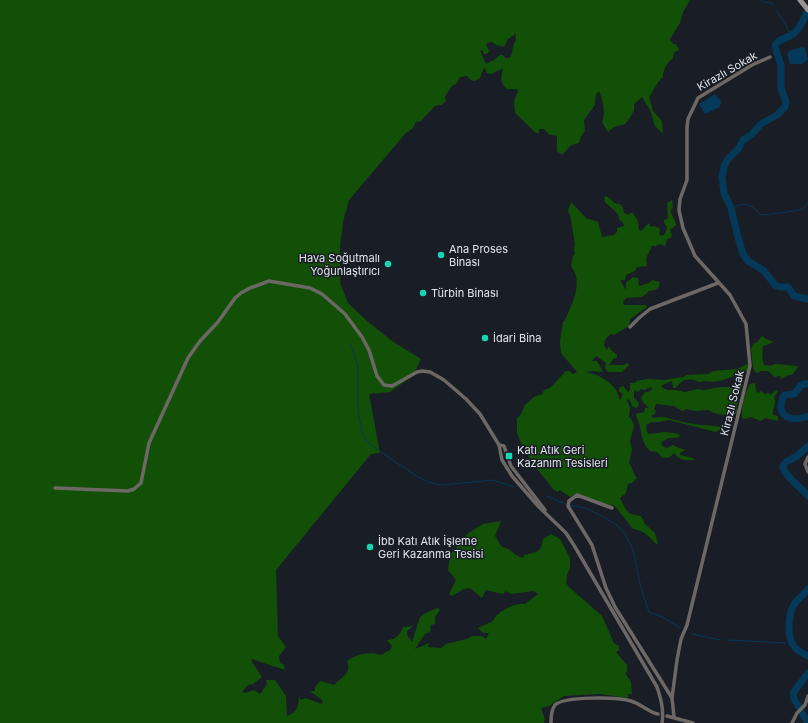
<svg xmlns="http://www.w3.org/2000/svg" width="808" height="723" viewBox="0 0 808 723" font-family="Inter,sans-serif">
<rect width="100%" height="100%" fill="#191d25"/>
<!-- green -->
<g fill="#135007" fill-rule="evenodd">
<path d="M0,0h690l-7,12 -3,11 -10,16 3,5h3l3,6 -5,2 -1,6c-6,5 -10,11 -10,19 -8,7 -8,12 -14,20l4,14 9,10 1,13 -8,-8 -5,-16 -8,-13 -8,7v6l-3,6 -6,8 -11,3 -6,5 -6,-10c4,-10 1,-21 -3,-31l-3,3 -1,11 -11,15 1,11 -4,5 -2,7 -8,2 -9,10 -5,-4v-15l-7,-1 -6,-6h-5v4h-3l-21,-20 -1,-12 4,-10 -1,-2h-10c-8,-8 -6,-11 -4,-21l-12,6 -4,-1 -3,-6 -4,11 -5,3 -4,-1 -4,-4 -7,1 -4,7c-6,1 -7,8 -11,12l1,5 -5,4 -6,1 -14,15 -5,1 -3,6 -8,6 -56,66 -6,22 -3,25v36l8,20 19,18 25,20 29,18 -8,17 -23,16 -21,2 11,59 -9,1 -95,116 2,66 8,11 -7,9 1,7 4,2 1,5 -33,-11 -1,1 11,17 -9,7 -5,1 -6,7 3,1 9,-3 6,4 7,-10 -1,-4h9l11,16 1,20c10,-4 12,-9 12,-20l2,4 4,-2 17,6 1,-3 -13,-10h5v-4l5,-6 14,4c8,-8 18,-12 13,-24 9,-7 24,-10 34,-6l9,-5 2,-4 -5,-6c9,0 13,-5 16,-13l10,-1 -6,5v4l5,7 8,-25 5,-4 13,-5 2,2 -5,7v7l-4,1 -1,7 -5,2 -10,15 14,-6 -1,4 13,1 5,-4 21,-5 5,-3h10l4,3 3,-6h-6l-5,-5 15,-7c3,-9 23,-19 32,-17l13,-10 -4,-3 -23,3 -5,-3 -3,3 -17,-4 -4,8 -12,-10 -6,1 -12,7 -3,-2 7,-14 -8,-10 2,-15 17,-21 16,-10 18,-3 -6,15 7,11c9,1 11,8 21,11l1,-3c13,-3 17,-2 19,-16l8,-5 9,5 10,19v10l-3,7 -1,8 4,5 32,28 12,27 5,3v4l-3,2 11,13v7l-2,1 6,9 1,12h-4v4l-28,-4 -36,2 -15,10 -8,2 4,11 -1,4h-544zM515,32l1,8c-5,7 -2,11 -6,18h-4l-3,-3h-3l-6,5 -8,4 -6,-13 2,-1 2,4h3l2,-3 -3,-7 1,-1 5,-1 4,3 8,2 4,-8 6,-4z"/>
<path d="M606,196l6,4 2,3 6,1 3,4 1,5 5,2 1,-2h3l5,8 1,9 2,1 8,-8 2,4 4,-1 5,3 -1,5 2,2 4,-2 2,-6 -3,-6v-2l4,-2 -1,-15 5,-3 1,7 -2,3c-1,6 5,9 5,15l-6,5 2,5 -1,3 -4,1 -2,7 -5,-2 -4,2h-4l-6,12 1,8 -10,1 -2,4 -9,4 -1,5h-5l6,10v-7l7,-6 5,1 1,8 10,-3 3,-3 8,2 -1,5 -4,3 -6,1c-5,8 -14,6 -23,7l-3,4 1,3h22l1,2 -17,12 -1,7 -15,9 -4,-1 -5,6 -1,5 3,5 2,-4 2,4 6,5v3h-3l-5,7h14l5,-2 1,2 -7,7h-14l-3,-4 1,-5 -10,-7 -4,5h5l6,11 -10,-1 -8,1c11,1 25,9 31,18 2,3 2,7 4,10l3,-6 -4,-3 1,-4 3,-1 5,6 2,-2v-7h5l1,-2 11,-2 18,1 18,-3 4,-2 21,-1 5,-3 24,-2 10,-5 2,1 -2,6c-10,3 -18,8 -28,10 -7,2 -13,-1 -20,1 -10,-5 -17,-3 -23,6h-3l-1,-7 -10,4 -1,2 6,3h9l9,2 13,-3 6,1 16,-3h10l3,2 3,-1 1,-3h6c-4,9 -7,20 -6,29 -10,2 -21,1 -29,-4l-13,1 -8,-2 -5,2 -8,-5 -18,-2 -2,5 2,2 -1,3 -4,2 3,2c11,-3 18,2 29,4 12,3 26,3 38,5l1,1 -6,4 -47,-12 -10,2h-7l-6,3 1,7 2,2 16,-2 14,2 1,3c-9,2 -12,-1 -19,6l1,3 5,2 6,-3c4,3 8,3 12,5l-5,3v2l13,3 1,2c-10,1 -14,0 -20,-7l-4,4 -7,1 -6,-6 -7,-1c-9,-9 -8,-16 -11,-28 -1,-3 -3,-5 -3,-9l8,-2 1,-4h4l-6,-6 -2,-4 4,-6h3l5,-3 -3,-2 -5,3 -4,-1 -3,3 -4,-2v8l5,5 -2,5 -4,-1 -4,-8 -2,1 3,7 -1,10 3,3 2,6 -4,15 2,8 -3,14c4,5 3,10 8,15l-5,5 -4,1 -2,9 -6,5c7,13 5,16 21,18l4,8 10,9 3,11h-2c-6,-7 -13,-14 -23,-15l-18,-23 -9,-2 -27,-10h-4l-5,3 -10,-7 -2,2 -4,-2 -24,-30 -4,-10 -3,-2 -6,-15v-15l4,-4 4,-9 9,-8 8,-3 2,-4 6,-2 16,-17h3l4,3 4,-2 -16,-19 -1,-12 3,-19 2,-2c7,-16 19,-38 6,-54l2,-10 2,-3 -1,-4 1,-5 -5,-29 -2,-4 3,-9 16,17 6,1 5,2 4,15 12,-2 3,-3v-4l7,-2 -1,-3 -4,-4 -1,-5 -13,-12 -1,-5z"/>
<path d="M762,336l4,3 8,3 -11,4c-1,4 -1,15 1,19l6,1 5,-2 22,2 1,1 -5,7 -7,2 -5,3 -1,-3 -5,1 -7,-6h-7l-3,2 -3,-1 -2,-5 -1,-8 -1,-10 2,-5 4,-2z"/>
<path d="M755,383l1,8 2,2 3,-2 4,3 4,-1 1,2 4,-3 3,-2 1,1 -4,6c3,7 -2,12 -1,18l5,1v5l-13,-3 -4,3 -10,-4 -7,2 -2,-1c-1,-10 3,-26 8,-34z"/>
</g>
<!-- water -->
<g fill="#05395a">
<path d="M802,47l3,1 3,12 -6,4h-12l-3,-10 2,-3z"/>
<path d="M715,94l6,7 -1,6 -15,7 -6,-10z"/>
</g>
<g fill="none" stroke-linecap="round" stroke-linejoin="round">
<!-- stream -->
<g stroke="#05395a" stroke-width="1">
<path d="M760,0c4,4 9,1 14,5"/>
<path d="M776,9l16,27"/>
<path d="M731,208c9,-4 16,-6 24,1 2,2 4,5 7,6 2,0 34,-4 37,-5 5,-1 7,-4 9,-8"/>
<path d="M351,345l7,23v42l4,22 4,8 9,8 43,29 13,6 11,2 51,-5 21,7"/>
<path d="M547,496l19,8"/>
<path d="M569,505l16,3 15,7 17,10 9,10 7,15 8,38 8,24 13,5 19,11"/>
<path d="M692,634l28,6"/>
<path d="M727,640l59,3"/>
</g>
<!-- river -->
<g stroke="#05395a" stroke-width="7">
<path d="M806,14c-3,7 -7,16 -13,20 -6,5 -16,4 -18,13l6,18v23l5,14 -1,5 -8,8 -16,9 -10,11 -8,5 -4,8 -11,11 -4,7 -2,11 2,16 7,15 8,33 4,13 5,7 16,10 11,14 5,2h8l6,9 14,3"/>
<path d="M808,384c-8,-2 -9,6 -14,10l-9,1 -2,2c-8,20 10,26 25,19"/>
<path d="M808,446l-11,10 -11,6 -3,4c0,9 19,22 25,30"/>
<path d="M808,589c-4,5 -9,9 -13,14 -7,9 -8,33 -2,42 3,6 10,8 15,11"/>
<path d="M799,707l-5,-8 -1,-6 15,-20"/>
<path d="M802,713l6,10"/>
</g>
<!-- street -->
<g stroke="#6d6865" stroke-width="3.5">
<path d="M630,327l9,-9 11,-9 68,-26"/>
<path d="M499,445l5,1 7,20 34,44"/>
<path d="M808,457l-3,7 3,8"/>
<path d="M55,488l73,3 6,-2 7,-6 8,-40 39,-85 12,-17 18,-19 17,-24 6,-5 9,-5 19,-7 41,7 12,6 23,20 17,23 7,13 8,26 7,9 8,1 25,-14 5,-1 8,1 14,8 22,19 14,15 19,31 3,15 10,16 26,30 28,27 9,14 82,140c4,12 7,23 5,36"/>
<path d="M612,508l-35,-13 -8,6 -1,5 24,39 14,43 9,19 57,91"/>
<path d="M667,716l26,7"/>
<path d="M674,717l-2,-19 5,-38 4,-21 6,-14 63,-259 -4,-42 -16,-29 -35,-39 -12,-28 -4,-18 1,-11 7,-19v-53l1,-8 10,-21 54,-33 18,-8"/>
<path d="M551,723c0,-6 0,-13 4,-18 9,-9 63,-8 76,-4 10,3 18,11 27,13"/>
<path d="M792,723l5,-10 8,-8 3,-9"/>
</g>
<!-- secondary -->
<path stroke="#9b938f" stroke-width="5" d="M800,0l8,10"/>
</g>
<!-- markers -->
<g fill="#15d5b3" stroke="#191d25" stroke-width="1.5">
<circle cx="441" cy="255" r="4"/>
<circle cx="388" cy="264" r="4"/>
<circle cx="423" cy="293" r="4"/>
<circle cx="485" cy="338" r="4"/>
<rect x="505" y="452" width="8" height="8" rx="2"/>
<circle cx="370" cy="547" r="4"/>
</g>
<g text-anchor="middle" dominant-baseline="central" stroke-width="3" stroke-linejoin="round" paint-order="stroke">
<!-- street labels -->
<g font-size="11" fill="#e2e5eb" stroke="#191d25">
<text transform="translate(727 71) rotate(-30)">Kirazlı Sokak</text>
<text transform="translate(732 403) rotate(-76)">Kirazlı Sokak</text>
</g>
<!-- poi labels -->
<g font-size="11" fill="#e2e5eb" stroke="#191d25" text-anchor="start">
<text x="449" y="249">Ana Proses<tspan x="449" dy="13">Binası</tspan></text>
<text x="380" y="258" text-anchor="end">Hava Soğutmalı<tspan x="380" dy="13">Yoğunlaştırıcı</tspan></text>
<text x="431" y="293">Türbin Binası</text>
<text x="493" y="338">İdari Bina</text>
<text x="517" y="450">Katı Atık Geri<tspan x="517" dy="13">Kazanım Tesisleri</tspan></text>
<text x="378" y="541">İbb Katı Atık İşleme<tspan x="378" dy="13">Geri Kazanma Tesisi</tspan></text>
</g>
</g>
</svg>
